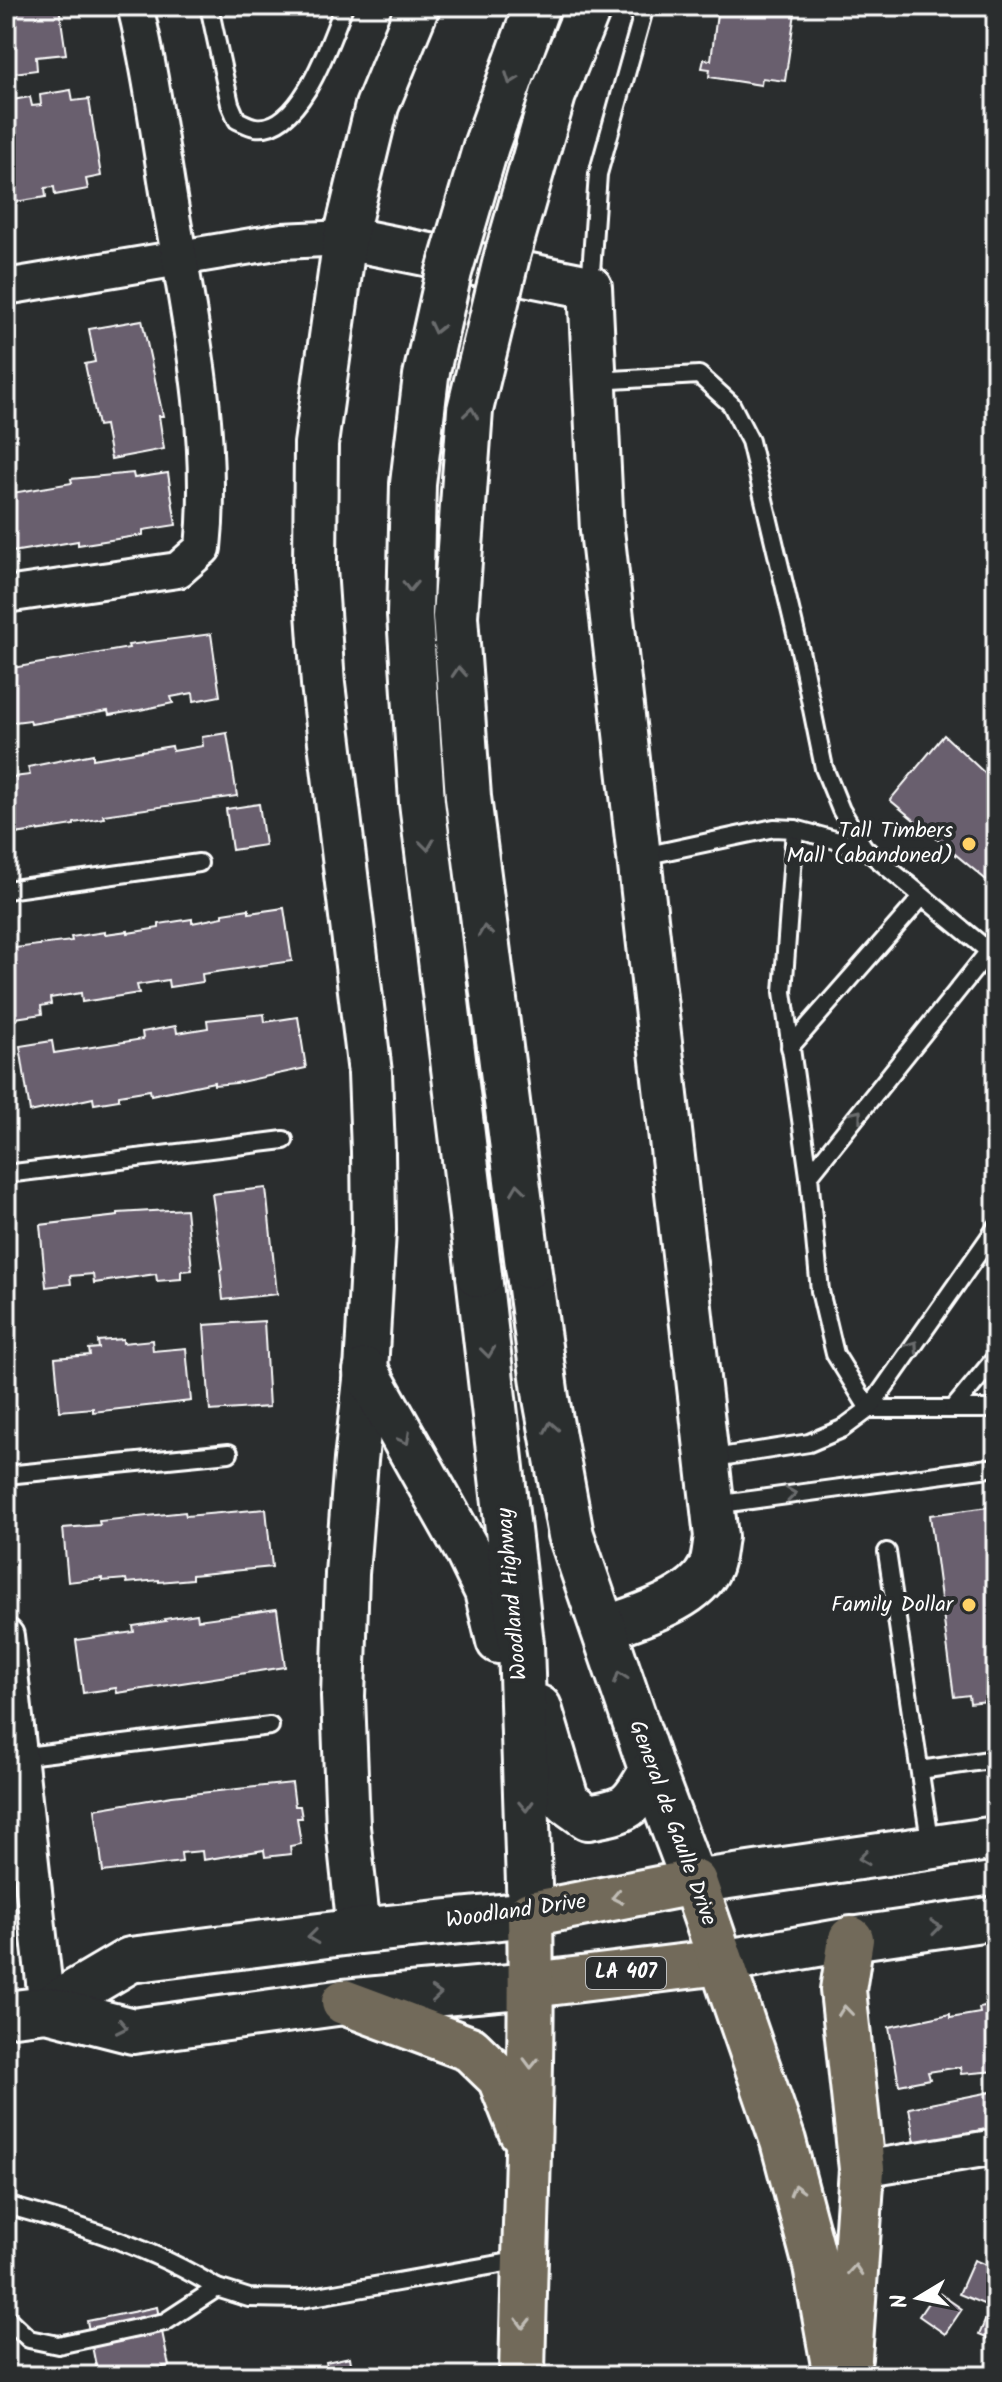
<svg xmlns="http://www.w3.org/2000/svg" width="1002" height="2382" viewBox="0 0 1002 2382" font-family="Kalam,sans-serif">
<rect width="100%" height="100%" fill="#2a2d2e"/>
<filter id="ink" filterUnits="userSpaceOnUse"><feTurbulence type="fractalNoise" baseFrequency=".0125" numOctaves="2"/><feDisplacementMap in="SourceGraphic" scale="16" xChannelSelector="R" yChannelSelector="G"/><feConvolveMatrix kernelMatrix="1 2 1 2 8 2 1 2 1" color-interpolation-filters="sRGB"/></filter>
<g filter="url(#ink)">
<!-- building -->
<g fill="#695e6e" stroke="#fff" stroke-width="2">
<path d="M6,6h53l7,48 -30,3 1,13 -31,4z"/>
<path d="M718,6h78l-11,75 -23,-3 -1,7 -52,-8 1,-8 -8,-1 2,-9 7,1z"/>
<path d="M71,90l2,11 16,-2 12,77 -15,3 2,10 -33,6 -1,-8 -9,1 1,9 -31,5 -2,-11 -7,1v-91l24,-4 2,9 9,-1 -1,-10z"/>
<path d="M142,320l21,96h-4l5,33 -53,10 -6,-34 -7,1 -13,-62 10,-2 -6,-33z"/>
<path d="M133,473l1,5 34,-5 8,52 -33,5v5l-65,10v-4l-72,12v-59l66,-11 -1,-4z"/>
<path d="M211,634l9,62 -26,5 -1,-8 -22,4 2,6 -33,7 -31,5 -1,-4 -77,13 -1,-4 -24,3v-54l123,-21 -1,-3z"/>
<path d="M227,733l10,63 -134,19 1,3 -30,5v2l-59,9 -1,-4 -8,1v-53l24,-3 -2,-8 65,-13v5l79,-13 1,5 30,-5 -1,-9z"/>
<path d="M944,735l47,44 5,-6v115l-106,-88z"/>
<path d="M259,804l6,41 -33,5 -6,-41z"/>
<path d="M284,908l8,53 -90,13 1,8 -34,5 -1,-7 -31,5 2,8 -57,9 -1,-9 -31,5 1,6 -10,2 1,8 -27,4 -9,-69 66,-8 -1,-4 34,-5v2l23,-3v2l31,-5v-4l33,-5v4l31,-6v-4l26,-4v4z"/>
<path d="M264,1014l1,8 33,-5 8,51 -70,15 -22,2v-3l-63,13 -1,-5 -31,5v5l-25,4 -1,-6 -63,14 -10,-66 32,-5 2,12 89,-14 -1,-7 34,-6 1,7 31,-5 -1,-8z"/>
<path d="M266,1188l11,106 -54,6 -3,-30 3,-1 -11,-75z"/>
<path d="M186,1209l6,61 -11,1v8l-24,2 -1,-7 -62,9 -1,-9 -23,2 1,8 -25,3 -6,-62 78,-9v-3z"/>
<path d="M264,1321l5,86 -59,4 -6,-86z"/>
<path d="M123,1339v4l29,-3 1,11 33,-3 5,53 -98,11v-4l-33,3 -5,-53 35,-3 -1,-6 10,-1 -1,-7z"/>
<path d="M996,1506v194l-26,3 -1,-8 -15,2 -24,-182z"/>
<path d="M266,1509l6,58 -80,8v4l-33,3v-2l-32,3 -1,-4 -24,2v-3l-34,4 -5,-54 37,-3 -1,-4 86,-9 1,4z"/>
<path d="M277,1609l8,58 -168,26 -1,-5 -33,5 -7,-53 58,-8 -1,-6 33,-5 -1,-2 32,-5 1,6z"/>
<path d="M292,1783l3,23h5l2,12h-5l4,26 -11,2 1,8 -26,3 -1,-7 -61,10 -1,-9 -21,2 1,9 -79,10 -8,-63 77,-13z"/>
<path d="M996,2005v66l-35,3 -1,-7 -32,5 2,7 -31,6 -10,-58 61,-13v4l30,-5 -1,-5z"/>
<path d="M996,2091v36l-81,16 -6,-35z"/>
<path d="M974,2260l22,9v73l-17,-7 12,-28 -32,-13z"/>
<path d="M936,2291l26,18 -17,25 -26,-18z"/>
<path d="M157,2307l12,59 -21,4 2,6h-52l-11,-55z"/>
<path d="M350,2357l3,19h-24l-3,-14z"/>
</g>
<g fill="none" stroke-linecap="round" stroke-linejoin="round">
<defs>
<g id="service">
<path d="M209,6l21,98 7,16c5,2 12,6 18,7 46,7 76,-88 89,-121"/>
<path d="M590,286l8,-112 47,-168"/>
<path d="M595,381l104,-6 32,29 19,37 51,214 23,113 17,42 23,38"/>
<path d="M795,829l-12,163 26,184 11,115 15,63 34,55"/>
<path d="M639,857l135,-29 21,1 69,19 132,109"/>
<path d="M6,890l193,-27"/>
<path d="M790,1047l132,-150"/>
<path d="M6,1174l278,-34"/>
<path d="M809,1176l180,-225"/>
<path d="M869,1409h84l43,-52"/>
<path d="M953,1409h43"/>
<path d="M708,1459l101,-16 33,-14 27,-20 127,-181"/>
<path d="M6,1475l223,-22"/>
<path d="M714,1505l282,-38"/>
<path d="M887,1552l44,295"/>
<path d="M18,1757l252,-31"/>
<path d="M920,1770l76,-11"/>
<path d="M6,2205c73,20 147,43 211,83"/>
<path d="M6,2317l23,22 29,6 107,-23 52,-34 32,10 52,1 221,-39"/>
</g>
<g id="minor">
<path d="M6,287l276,-46 63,-3"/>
<path d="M6,595l172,-25 25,-22c12,-114 -14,-232 -33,-344 -11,-66 -19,-133 -35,-198"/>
<path d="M6,1636l41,373"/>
<path d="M862,2169l134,-22"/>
</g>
<g id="tertiary">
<path d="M345,238l245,49 12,243 114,1007c-2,9 -2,21 -6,30 -15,34 -74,49 -106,62"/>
<path d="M694,1882l302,-44"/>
<path d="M359,1931l-11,-104 -5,-131 4,-122 9,-114 10,-89 8,-140 -1,-80 -3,-78 -47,-389 -8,-115 1,-125 29,-206 32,-132 41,-100"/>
<path d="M721,1962l130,-23 145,-21"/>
</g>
<g id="secondary">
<path d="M528,1266l18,132 25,137 81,236 42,111"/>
<path d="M366,1371l101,179 20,41 12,50"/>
<path d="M539,1708l28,94 21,15c43,-7 43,-10 64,-46"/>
<path d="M47,2009l83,-49 229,-29 171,-17 -9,-270 -42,-369"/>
<path d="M6,2014l41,-5 86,22 211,-29 188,-17"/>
</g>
<g id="primary">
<path d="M532,1985l189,-23"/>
<path d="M344,2002l126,47 30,29 21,53"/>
<path d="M849,2358l13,-189 -19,-179 8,-51"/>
<path d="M522,2376c3,-154 11,-308 8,-462l164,-32 89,259 33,125 20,110"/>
</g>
</defs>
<!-- service casing -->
<use href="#service" stroke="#fff" stroke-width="22"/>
<!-- minor casing -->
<use href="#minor" stroke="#fff" stroke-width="40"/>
<!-- tertiary casing -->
<use href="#tertiary" stroke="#fff" stroke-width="48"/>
<!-- secondary casing -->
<use href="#secondary" stroke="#fff" stroke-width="50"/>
<!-- primary casing -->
<use href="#primary" stroke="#fff" stroke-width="50"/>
<!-- service -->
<use href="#service" stroke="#2a2d2e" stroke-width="16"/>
<!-- minor -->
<use href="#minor" stroke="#2a2d2e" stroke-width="34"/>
<!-- tertiary -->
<use href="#tertiary" stroke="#2a2d2e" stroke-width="42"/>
<!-- secondary -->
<use href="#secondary" stroke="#2a2d2e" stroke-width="44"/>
<!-- primary -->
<use href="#primary" stroke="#726b5a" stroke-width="44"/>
<defs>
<g id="secondary-bridge">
<path d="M528,1266l-60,-469 -13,-181 15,-206 37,-154 46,-161 36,-89"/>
<path d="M479,1275l-57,-473 -12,-187 3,-131 13,-108 23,-104 37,-126 51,-140"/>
</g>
</defs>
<!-- secondary-bridge casing -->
<use href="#secondary-bridge" stroke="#fff" stroke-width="50" stroke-linecap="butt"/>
<!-- secondary-bridge -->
<use href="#secondary-bridge" stroke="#2a2d2e" stroke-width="44"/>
</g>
<!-- one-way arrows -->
<defs><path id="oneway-chevron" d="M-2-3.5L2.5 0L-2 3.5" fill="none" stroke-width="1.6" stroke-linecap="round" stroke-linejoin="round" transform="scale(2)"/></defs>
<g stroke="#6a6c6d">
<use href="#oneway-chevron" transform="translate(511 79) rotate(110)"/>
<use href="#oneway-chevron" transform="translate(436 328) rotate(103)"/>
<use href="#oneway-chevron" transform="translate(471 413) rotate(-82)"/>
<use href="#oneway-chevron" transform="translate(410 586) rotate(92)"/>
<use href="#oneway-chevron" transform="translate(459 672) rotate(-94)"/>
<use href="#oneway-chevron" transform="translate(427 845) rotate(83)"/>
<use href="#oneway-chevron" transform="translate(485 931) rotate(-97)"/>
<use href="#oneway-chevron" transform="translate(857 1115) rotate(-51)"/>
<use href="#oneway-chevron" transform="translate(518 1189) rotate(-97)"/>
<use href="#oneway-chevron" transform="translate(913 1346) rotate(-55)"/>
<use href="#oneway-chevron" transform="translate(488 1352) rotate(83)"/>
<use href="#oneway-chevron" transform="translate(551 1427) rotate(-100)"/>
<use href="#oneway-chevron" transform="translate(405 1439) rotate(61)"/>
<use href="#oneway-chevron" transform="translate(791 1494) rotate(-8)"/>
<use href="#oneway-chevron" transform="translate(620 1677) rotate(-109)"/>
<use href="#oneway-chevron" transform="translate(526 1806) rotate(88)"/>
<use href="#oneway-chevron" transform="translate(864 1858) rotate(172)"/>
<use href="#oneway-chevron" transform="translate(936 1927) rotate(-8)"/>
<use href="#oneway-chevron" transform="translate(313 1937) rotate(173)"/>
<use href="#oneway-chevron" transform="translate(436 1994) rotate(-5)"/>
<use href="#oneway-chevron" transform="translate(122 2027) rotate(12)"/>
</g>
<g stroke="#c0bcb5">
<use href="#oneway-chevron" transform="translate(617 1897) rotate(169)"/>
<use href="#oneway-chevron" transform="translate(845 2011) rotate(-96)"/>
<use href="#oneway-chevron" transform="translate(531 2063) rotate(91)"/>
<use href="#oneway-chevron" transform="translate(796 2190) rotate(-105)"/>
<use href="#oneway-chevron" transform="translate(855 2270) rotate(-86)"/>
<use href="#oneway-chevron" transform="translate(523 2323) rotate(91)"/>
</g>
</g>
<!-- markers -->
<g fill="#ffd166" stroke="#2a2d2e" stroke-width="3">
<circle cx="969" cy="844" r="8"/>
<circle cx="969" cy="1605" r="8"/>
</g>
<g text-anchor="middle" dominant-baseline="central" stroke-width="8" stroke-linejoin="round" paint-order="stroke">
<!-- shield labels -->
<rect fill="#2a2d2e" stroke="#bfc0c0" stroke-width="2" x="586" y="1957" width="80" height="32" rx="6"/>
<g font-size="20" font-weight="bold" fill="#fff">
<text x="626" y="1973">LA 407</text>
</g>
<!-- poi labels -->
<g font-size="22" fill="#fff" stroke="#2a2d2e" text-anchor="end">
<text x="953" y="831">Tall Timbers<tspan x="953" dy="25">Mall (abandoned)</tspan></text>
<text x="953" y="1605">Family Dollar</text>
</g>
<!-- street labels -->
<g font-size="22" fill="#fff" stroke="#2a2d2e">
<text transform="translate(513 1594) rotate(-95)">Woodland Highway</text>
<text transform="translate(672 1823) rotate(70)">General de Gaulle Drive</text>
<text transform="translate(516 1912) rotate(-8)">Woodland Drive</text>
</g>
</g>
<!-- margin -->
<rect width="1002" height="2382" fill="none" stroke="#2a2d2e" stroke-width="32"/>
<rect x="16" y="16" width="970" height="2350" fill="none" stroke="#fff" stroke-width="3" filter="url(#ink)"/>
<!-- north arrow -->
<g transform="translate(918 2298) rotate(260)" stroke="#2a2d2e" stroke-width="6" paint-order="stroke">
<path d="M0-6L14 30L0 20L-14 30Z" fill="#ffffff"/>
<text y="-12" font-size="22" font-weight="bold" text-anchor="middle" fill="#ffffff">N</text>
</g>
</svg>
